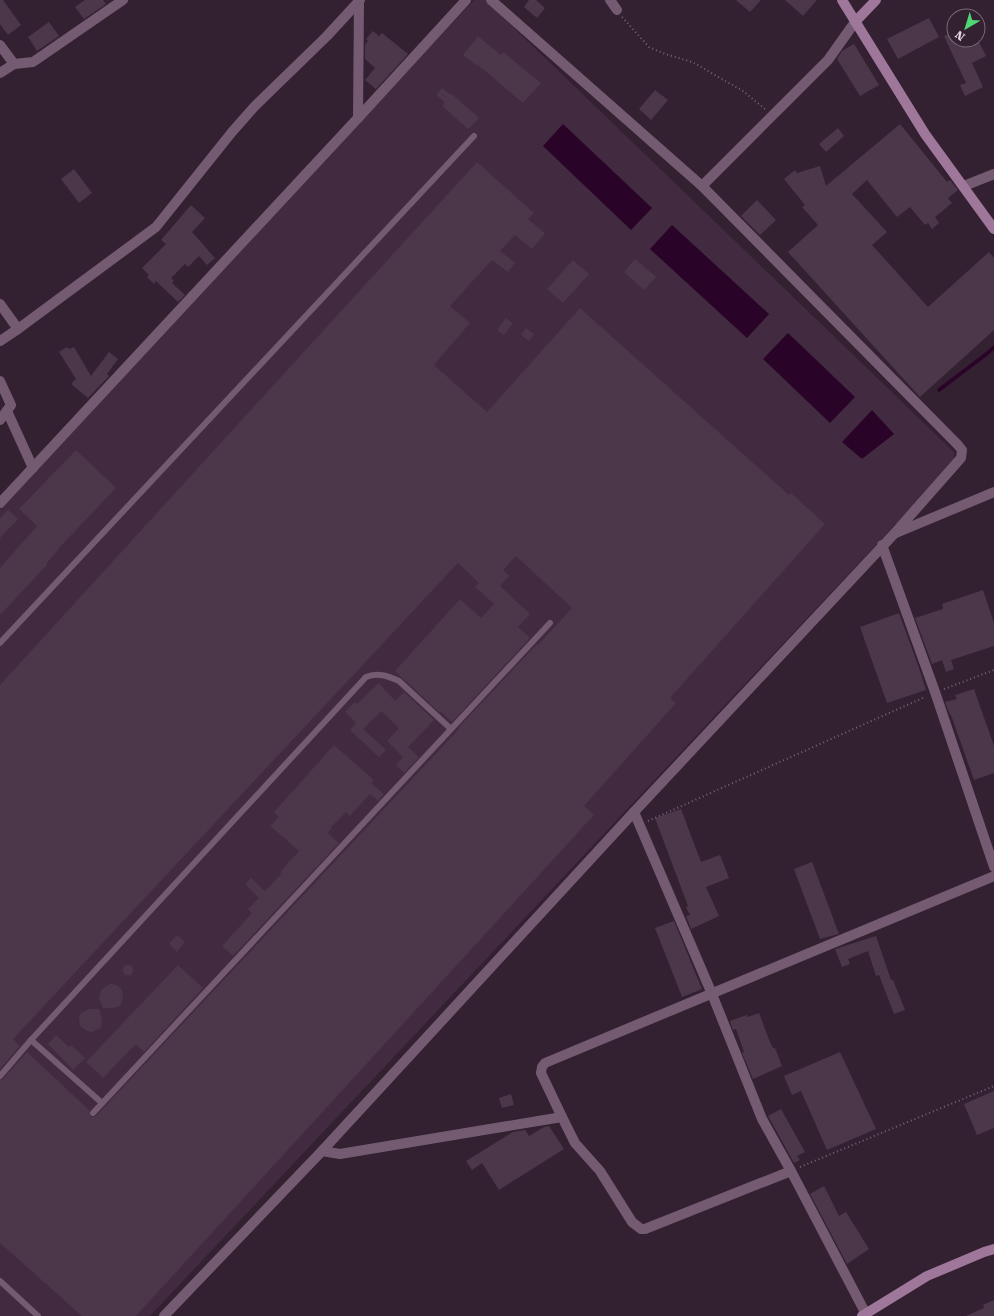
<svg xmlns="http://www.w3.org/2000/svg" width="994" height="1316" viewBox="0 0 994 1316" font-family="'Roboto Serif',serif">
<rect width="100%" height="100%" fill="#332031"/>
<!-- built -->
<path fill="#422a40" d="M474,0h11l469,452 1,9 -805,855h-150v-813z"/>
<!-- water -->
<g fill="#290328">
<path d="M563,124l89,84 -21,22 -88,-84z"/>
<path d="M672,225l97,89 -22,24 -97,-89z"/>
<path d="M788,333l67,64 -25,26 -67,-64z"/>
<path d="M872,410l22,24 -32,25 -20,-17z"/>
</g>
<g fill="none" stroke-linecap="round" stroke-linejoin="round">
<!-- stream -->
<path stroke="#290328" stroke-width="3.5" d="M939,390l50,-38 5,-5"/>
</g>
<!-- building -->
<g fill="#4b3749">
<path d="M0,0h3l18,25 -13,10 -8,-11z"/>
<path d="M85,0h18l3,4 -22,15 -9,-12z"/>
<path d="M529,0h7l9,8 -8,10 -13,-11z"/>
<path d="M736,0h25l-11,12z"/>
<path d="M785,0h32l-14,16z"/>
<path d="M929,18l10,19 -41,22 -11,-20z"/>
<path d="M49,22l10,14 -22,15 -9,-14z"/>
<path d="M373,31l6,5 3,-3 26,21 -32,35 -11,-9 10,-12 -10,-9v-14l3,-4 -2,-2z"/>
<path d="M954,31v9h24l8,16 -14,7 11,24 -18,9 -5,-11 6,-2 -22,-47z"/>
<path d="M478,36l23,19 2,-3 38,31 -18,20 -45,-38 -1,1 -14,-11z"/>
<path d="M854,44l25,41 -19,11 -23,-37 5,-8z"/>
<path d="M442,88l9,7 1,-1 27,24 -11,11 -26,-23 3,-4 -9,-7z"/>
<path d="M655,90l13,10 -17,20 -12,-11z"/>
<path d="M900,124l47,58 3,-2 8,10 -10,8 4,5 -17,14 4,6 -7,6 -4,-6 -3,2 -15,-18 -13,10 -30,-37 -15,14 35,38 -15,13 56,62 61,-55 5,6v72l-74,67 -132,-145 30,-27 -16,-18 3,-2 -21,-26 11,-9 2,3 23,-7 6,20z"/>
<path d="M838,128l6,8 -18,16 -7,-8z"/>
<path d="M477,162l57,51 -6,6 17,14 -13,16 -17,-14 -15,16 15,12 -7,9 -16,-12 -42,46 20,17 -36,42 53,47 93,-104 209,187 2,-2 34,31 -155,174 6,5 -92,103 10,9 -458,501h-54l-82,-73v-163l3,-1 24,-27 62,58 1,6 2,1 4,-1 363,-387 -1,-1 79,-84 1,1 34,-37 -56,-52 -13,14 6,6 -9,10 30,28 -12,13 12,11 -78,84 -11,-10 -1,1 -45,-42 65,-72 21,19 13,-14 -19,-17 4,-4 -21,-20 -445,476 7,7 -20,23v-384z"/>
<path d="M74,169l18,24 -13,10 -18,-24z"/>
<path d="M757,200l19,20 -16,15 -19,-19z"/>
<path d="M191,205l14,13 -13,14 23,26 -8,7 -8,-9 -11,11 -3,-3 -14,14 3,3 -2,2 13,12 -7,7 -22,-21 -2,3 -7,-7 2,-2 -7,-7 24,-24 -5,-4z"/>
<path d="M635,259l21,18 -12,13 -20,-18z"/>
<path d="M573,260l16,14 -26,29 -16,-14z"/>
<path d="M506,318l7,5 -9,12 -7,-5z"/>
<path d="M526,328l8,6 -5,7 -8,-6z"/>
<path d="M67,347l2,2 5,-2 17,29 18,-24 9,7 -11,15 2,2 -21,22 -17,-14 5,-5 -17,-27z"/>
<path d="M76,450l40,38 -59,62h1l-12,14 1,1 -47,50v-47l37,-42 -18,-17z"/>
<path d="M8,510l10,9 -18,19v-20z"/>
<path d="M983,590l11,33v23l-43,14 3,9 -8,3 -4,-12 -10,4 -17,-46 28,-9 -1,-5z"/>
<path d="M899,613l20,55 7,22 -39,13 -27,-76z"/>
<path d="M379,683l16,18 9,-9 30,28 -26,27 11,10 -15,16 -8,-8 7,-8 -16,-16 12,-13 -18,-17 -18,18 23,21 -7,7 -29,-27 6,-7 -11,-11 10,-10 2,2z"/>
<path d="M974,689l20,57v27l-20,7 -23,-65h-1l-5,-13 12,-3 -2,-4z"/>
<path d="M334,745l40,35 -3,3 13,11 -6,7 -8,-7 -20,22 -4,-4 -15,15 1,1 -4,5 11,10 -106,113 -11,-10 30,-33 -4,-4 11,-11 -14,-14 6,-6 14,13 17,-18 -2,-1 19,-21 -29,-25 9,-9 -5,-5z"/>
<path d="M681,809l20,53 19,-7 9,23 -23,9 13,29 -28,13 -5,-13 4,-1 -4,-8 2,-1 -33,-88z"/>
<path d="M812,862l27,72 -19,5 -26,-70z"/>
<path d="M674,921l28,68 -20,8 -27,-69z"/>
<path d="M177,935l8,7 -8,10 -8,-8z"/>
<path d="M876,936l15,44h2l12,30 -11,4 -15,-39 -3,1 -8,-25 -20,8 2,5 -8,3 -7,-18z"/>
<circle cx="128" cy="970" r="5.5"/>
<path d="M178,965l25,23 -59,64 -8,-8 -33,34 -17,-16z"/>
<path d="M110,984l7,1 5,5 1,9 -3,7 -7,2h-10l-4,-10 1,-5 2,-4z"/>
<path d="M89,1009h10l3,10 -1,9 -9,4 -5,-1 -7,-5 -1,-9 2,-4z"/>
<path d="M759,1013l11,29 3,6h2l7,18 -29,13 -11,-26 2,-1 -8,-23 -3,1 -3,-9 17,-6 1,2z"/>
<path d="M56,1035l13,12 2,-2 14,13 -12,12 -25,-26z"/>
<path d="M840,1052l36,77 -49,21 -26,-59 -9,4 -8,-19z"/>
<path d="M994,1091v37l-17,7 -13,-31z"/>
<path d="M511,1094l3,11 -12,3 -3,-10z"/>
<path d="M781,1109l24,43 -8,4 3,4 -6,3 -26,-47z"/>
<path d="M549,1126l15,23 -65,41 -17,-27 -10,7 -6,-9 47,-29 12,-2 4,6 15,-9z"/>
<path d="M824,1186l15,30 7,-4 23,37 -22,15 -37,-70z"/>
<path d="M994,1300v16h-28l18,-8 -1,-3z"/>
</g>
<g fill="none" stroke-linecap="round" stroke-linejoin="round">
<!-- path -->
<g stroke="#756573" stroke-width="2" stroke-dasharray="1 3" stroke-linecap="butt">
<path d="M622,17l27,30 16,7 27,8 51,29 22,18"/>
<path d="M944,689l50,-19"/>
<path d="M648,821l277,-124"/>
<path d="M800,1167l194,-81"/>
</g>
<!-- lane -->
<g stroke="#745b71" stroke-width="6">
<path d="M0,643l474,-507"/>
<path d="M0,1076l31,-36"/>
<path d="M102,1103l-71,-63 335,-363c11,-5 22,-1 33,4l52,48"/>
<path d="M93,1113l457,-490"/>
<path d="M0,1281l38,35"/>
</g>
<!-- street -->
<g stroke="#745b71" stroke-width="10">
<path d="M610,0l7,10"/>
<path d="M0,45l14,19"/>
<path d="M0,73l14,-9 19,-2 90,-62"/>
<path d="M358,118l1,-118"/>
<path d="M702,186l126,-126 27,-38"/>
<path d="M964,186l30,-12"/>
<path d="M0,304l18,25"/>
<path d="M0,341l18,-12 138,-102 76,-95 22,-25 73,-71 33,-36"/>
<path d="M0,381l11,24 -11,15"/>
<path d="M7,411l26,57"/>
<path d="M0,503l358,-385 108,-118"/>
<path d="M896,533l98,-41"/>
<path d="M882,545l53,147 59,175"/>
<path d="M634,812l78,182 50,125 29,52 75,143"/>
<path d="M562,1117l13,26 25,28 32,51 9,7h4l146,-58"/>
<path d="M322,1151l18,3 222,-37 -21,-44 1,-6 3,-4 449,-187"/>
<path d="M164,1316l158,-165 312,-339 259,-277 68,-77 1,-8 -4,-5 -256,-259 -211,-186"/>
</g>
<!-- secondary -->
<g stroke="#9f779b" stroke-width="10">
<path d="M842,0l83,134 69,95"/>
<path d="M855,22l21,-22"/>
<path d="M862,1316l65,-40 57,-24 10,-3"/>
</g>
</g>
<!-- north arrow -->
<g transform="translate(966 28) rotate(218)"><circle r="19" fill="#332031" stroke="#7a6a78"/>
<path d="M0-3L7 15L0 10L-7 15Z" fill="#50d674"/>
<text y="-6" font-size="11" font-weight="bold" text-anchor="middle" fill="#e5d8e3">N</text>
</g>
</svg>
